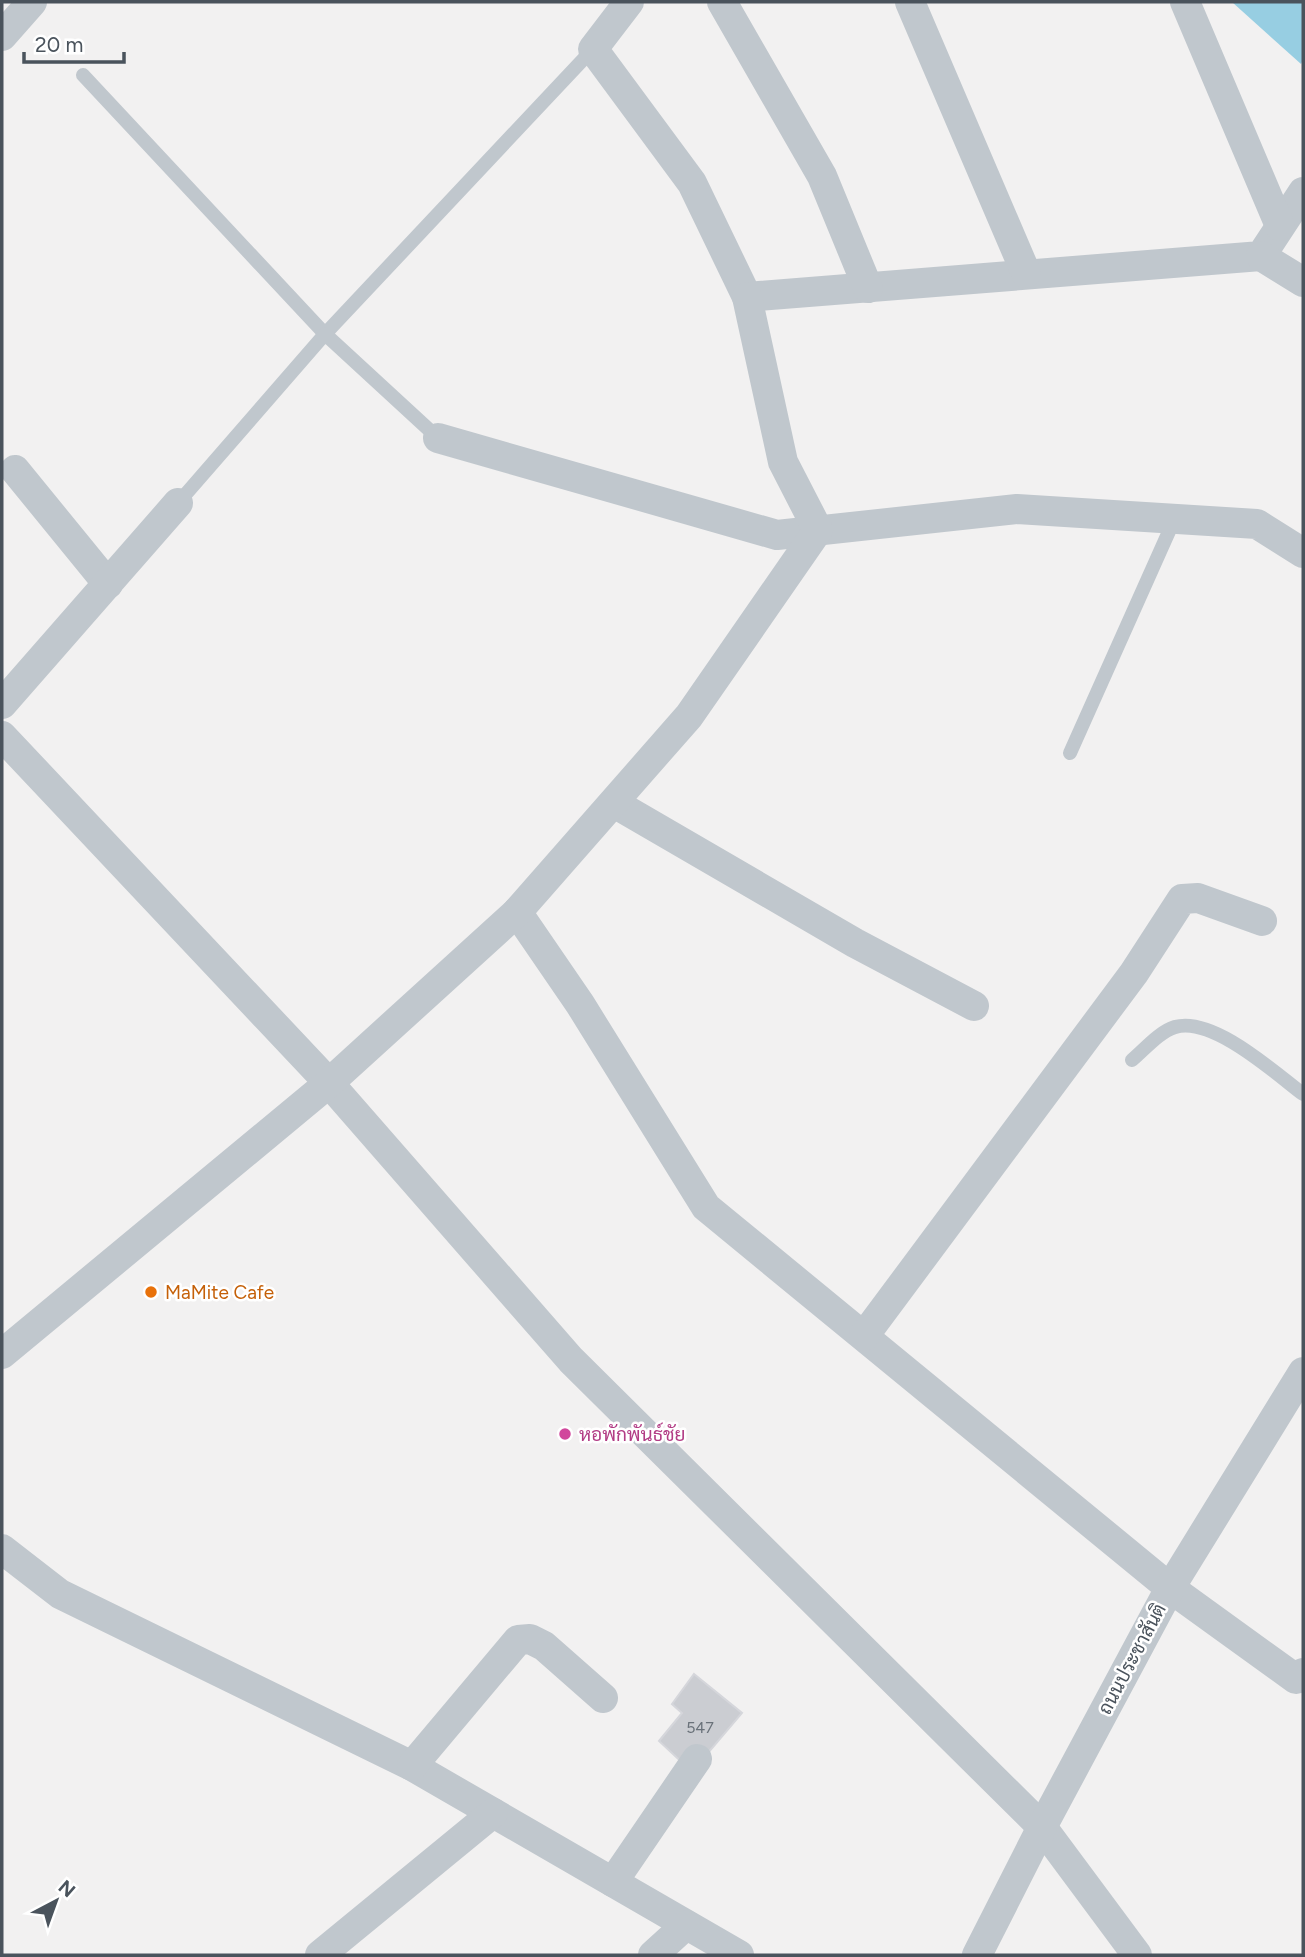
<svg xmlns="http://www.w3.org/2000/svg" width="1305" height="1957" viewBox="0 0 1305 1957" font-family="Figtree,Sarabun,sans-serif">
<rect width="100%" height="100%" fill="#f2f1f1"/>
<!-- water -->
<path fill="#97cee2" d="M1232,2h71v58l-2,4z"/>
<!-- building -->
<path fill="#cbcdd2" stroke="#d5d6db" stroke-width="2" d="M694,1674l48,39 -40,47 -14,8 -29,-27 23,-28 -10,-9z"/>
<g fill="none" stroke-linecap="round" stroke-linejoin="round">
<!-- service -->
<g stroke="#c0c7cd" stroke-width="14">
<path d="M83,75l242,259 268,-285"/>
<path d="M178,503l147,-169 113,104"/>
<path d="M1070,753l105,-235"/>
<path d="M1132,1060c13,-11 27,-28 43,-33 38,-11 100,46 128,67"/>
</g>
<!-- minor -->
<g stroke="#c0c7cd" stroke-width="30">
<path d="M629,2l-36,47 99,134 55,114 514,-41 42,-64"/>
<path d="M722,2l100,174 46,112"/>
<path d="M910,2l116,271"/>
<path d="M1185,2l95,224"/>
<path d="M2,36l30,-34"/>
<path d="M1261,256l42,26"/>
<path d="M438,438l339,97 240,-26 240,15 46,29"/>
<path d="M15,470l93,114"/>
<path d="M2,704l176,-201"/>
<path d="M2,736l327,347 242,277 471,467 95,128"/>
<path d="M614,803l241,140 119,63"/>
<path d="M517,912l63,92 126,203 464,381 126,91 7,-6"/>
<path d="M864,1336l270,-363 48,-74 16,-1 64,23"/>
<path d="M2,1354l327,-271 188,-171 172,-196 129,-186 -35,-68 -36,-165"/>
<path d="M2,1549l58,45 352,172 327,189"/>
<path d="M412,1766l106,-126 12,-1 14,7 59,52"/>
<path d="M613,1882l84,-123"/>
<path d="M320,1955l173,-142"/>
<path d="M653,1955l33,-30"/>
<path d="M977,1955l65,-128 128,-239 133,-216"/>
</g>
</g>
<!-- markers -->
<circle fill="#e8710a" stroke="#fff" stroke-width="2.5" cx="151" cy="1292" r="7"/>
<circle fill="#d1479c" stroke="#fff" stroke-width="2.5" cx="565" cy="1434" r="7"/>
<g text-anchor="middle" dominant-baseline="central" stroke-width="5" stroke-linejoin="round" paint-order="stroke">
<!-- number labels -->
<g font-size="16" fill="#6a727a">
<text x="700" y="1727">547</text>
</g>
<!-- food labels -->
<g font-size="19" fill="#c56008" stroke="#fff" text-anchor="start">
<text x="165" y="1292">MaMite Cafe</text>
</g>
<!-- hotel labels -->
<g font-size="19" fill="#b23c85" stroke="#fff" text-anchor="start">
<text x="579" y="1434">หอพักพันธ์ชัย</text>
</g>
<!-- street labels -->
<g font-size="19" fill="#4a535c" stroke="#fff">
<text transform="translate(1132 1659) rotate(-62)">ถนนประชาสันติ</text>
</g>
</g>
<!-- border -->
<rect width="1305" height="1957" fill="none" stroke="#4a535c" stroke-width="7"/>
<!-- north arrow -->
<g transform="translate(56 1901) rotate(41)" stroke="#ffffff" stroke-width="5" paint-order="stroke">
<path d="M0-5L12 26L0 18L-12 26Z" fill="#4a535c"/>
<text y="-10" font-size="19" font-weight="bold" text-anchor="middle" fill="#4a535c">N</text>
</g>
<!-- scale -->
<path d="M24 52v10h100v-10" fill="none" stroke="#4a535c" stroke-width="3.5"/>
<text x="35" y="52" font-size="21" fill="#4a535c" stroke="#ffffff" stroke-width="5" paint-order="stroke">20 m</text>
</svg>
